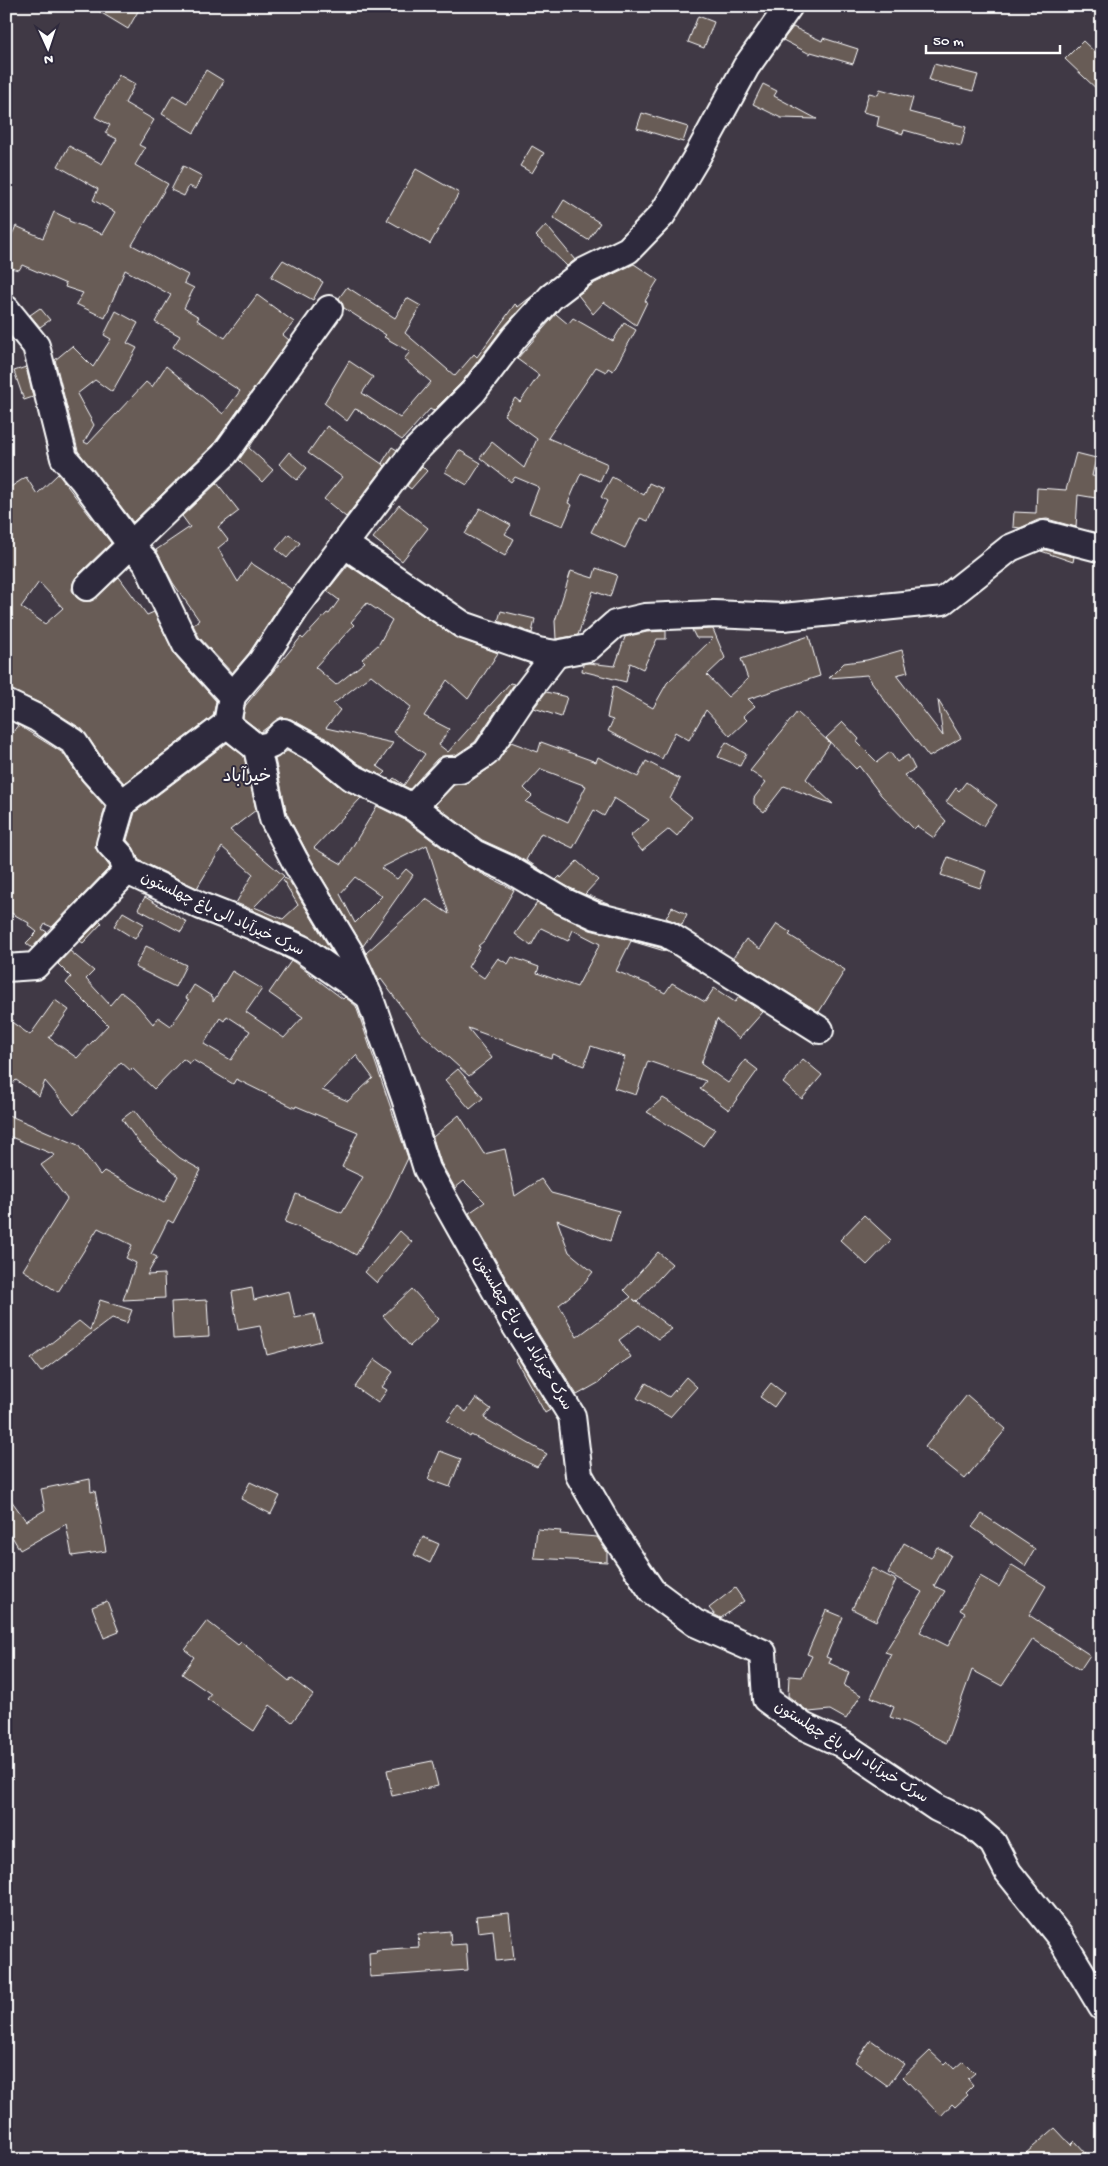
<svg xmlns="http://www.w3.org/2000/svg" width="1108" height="2166" viewBox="0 0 1108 2166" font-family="'Gochi Hand','Playpen Sans Arabic',sans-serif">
<rect width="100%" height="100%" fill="#403945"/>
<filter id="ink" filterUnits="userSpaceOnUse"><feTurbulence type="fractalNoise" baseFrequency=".02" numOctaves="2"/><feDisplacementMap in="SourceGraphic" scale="10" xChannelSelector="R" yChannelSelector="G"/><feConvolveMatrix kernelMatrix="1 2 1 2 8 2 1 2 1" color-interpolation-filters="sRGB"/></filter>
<g filter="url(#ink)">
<!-- building -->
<g fill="#685b57" stroke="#fff" fill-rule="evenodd">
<path d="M90,6h51l-13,23z"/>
<path d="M698,16l16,6 -10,26 -16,-6z"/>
<path d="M793,27l29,14 1,-3 35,11 -5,15 -42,-12 -1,2 -27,-14z"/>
<path d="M1083,41l19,18v35l-37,-35z"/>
<path d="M934,64l44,11 -5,16 -44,-11z"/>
<path d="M206,70l18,11 -30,52 -32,-19 11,-19 14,8z"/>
<path d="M119,75l16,9 -10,19 29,17 -15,25 6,3 -10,17 33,19 -36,61 56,30 -4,8 10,5 -10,20 15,9 -2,3 28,18 32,-43 37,27 -11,13 6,5 -76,105 -80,77 -55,-71 -23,-91 17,-14 21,21 18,-28 -7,-4 12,-24 22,12 -11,20 10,5 -25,44 -17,-12 -18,14 17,31 -10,17 4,2 58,-62 6,5 14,-21 57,48 17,-23 -67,-44 7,-11 -25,-14 16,-27 -46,-25 -20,48 -29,-14 7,-11 -18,-6 1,-3 -44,-19 -3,5 -13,-3v-20l10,-21 27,12 11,-26 15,7v2l33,13 13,-22 -22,-12 5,-11 -40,-23 11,-20 33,18 15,-25 -12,-6 5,-8 -15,-8z"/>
<path d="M763,84l14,7 -3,5 43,23 -36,-1 -28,-14z"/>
<path d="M880,89l33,9 -4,14 57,15 -5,19 -57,-16 -1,4 -26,-8 2,-10 -16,-4 6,-19 9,2z"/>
<path d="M642,113l46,14 -5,15 -46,-14z"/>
<path d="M532,146l12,7 -12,20 -12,-7z"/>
<path d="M183,166l19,10 -7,13 -6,-3 -5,10 -13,-6z"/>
<path d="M416,169l43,24 -29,51 -43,-24z"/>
<path d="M564,200l36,23 -12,17 -35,-22z"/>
<path d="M546,225l29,35 -8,6 -31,-30z"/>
<path d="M283,260l40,22 -10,18 -42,-23z"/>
<path d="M634,264l24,16 -13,21 2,1 -11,23 -32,-23 -11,12 -15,-19 15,-11z"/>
<path d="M347,287l48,31 12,-20 14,8 -16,27 50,43 19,-22 3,3 38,-53 3,3 14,-11 -30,33 -40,53 -29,29 -3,-2 -28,31 -44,-30 -3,-1 -8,12 -23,-18 25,-42 24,16 -11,16 38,25 31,-36 -27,-23 6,-7 -26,-15 2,-2 -42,-27 -5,-10z"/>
<path d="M40,308l10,12 -10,7 -10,-12z"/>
<path d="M556,314l12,10 5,-6 40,23 11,-18 12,7 -23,41 -5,-3 -2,4 -10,-5 -48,71 60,26 -8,17 -19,-8 -13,30 4,2 -9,21 -34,-13 10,-26 -24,-10 -4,5 -31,-24 12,-16 32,26 13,-29 -33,-24 11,-17 5,4 19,-27 -22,-16z"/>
<path d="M26,367l7,30 -9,3 -10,-29z"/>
<path d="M272,413l-23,35 24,22 -11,12 -23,-22z"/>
<path d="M327,426l58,40 -39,51 -22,-18 18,-22 -34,-24z"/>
<path d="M392,447l5,3 -12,16 -3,-3z"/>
<path d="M459,450l22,13 -14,22 -22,-13z"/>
<path d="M289,452l18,16 -10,12 -18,-16z"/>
<path d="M1076,453l20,5 -4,18 7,1 -1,4h4v18l-24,-4 -2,32 -29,-8 -9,1 -18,8 -7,-1 1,-15 22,1 1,-25 29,2z"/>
<path d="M422,466l5,5 -16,18 -4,-3z"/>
<path d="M58,474l53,69 -35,34 -3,6 -1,7 4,7 7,4h8l28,-24 28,38 7,-3 21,43 41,46 -3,15 -89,67 -19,-21 -23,-33 -38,-24 -38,-17v-198l20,-13 11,17zM39,582l24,26 -18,16 -24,-17z"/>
<path d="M612,477l32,18 5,-12 14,6 -15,32 -8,-3 -15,30 -34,-16 16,-31 -6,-4z"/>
<path d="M217,483l22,28 -21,16 10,13 -10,8 20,34 13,-19 40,26 -42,64 -17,20 -33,-36 -6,-12 6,-5 -26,-37 -17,-33 34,-23 -8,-11z"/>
<path d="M399,505l29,23 -26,33 -29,-23z"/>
<path d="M480,508l31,17 -6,9 9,5 -9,17 -40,-22z"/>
<path d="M289,534l11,9 -13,15 -11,-9z"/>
<path d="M1045,550l29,7 -1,5 -32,-11z"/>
<path d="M348,565l107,72 43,16 -30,46 -21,-19 -23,36 25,13 -10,16 9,7 62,-69 4,1 -39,58 -19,13 -14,1 -5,3 -27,30 -18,-9 2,-2 10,7 21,-31 -32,-22 18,-25 -40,-32 -38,29 7,6 -14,18 67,15 -16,23 9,6 -4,4 -23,-12 -32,-25 -36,-20 -10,-2 -20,15 -18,-14 2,-12 56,-69 2,2 24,-26 2,1 10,-14 -12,-9zM367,603l25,17 -13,24 -17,15 3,3 -29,23 -21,-18 39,-42 -3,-3z"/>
<path d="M596,568l21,7 -7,22 -17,-6 -15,44 -22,4 -1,-18 16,-50 22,7z"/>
<path d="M501,611l34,8 -3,14 -34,-12z"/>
<path d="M713,629l12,29 -18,17 21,22 20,-18 -7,-20 68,-23 11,40 -72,23 7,7 -12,10 4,4 -17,16 -24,-26 -17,30 -14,-8 -13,27 -54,-28 5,-11 -6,-2 6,-32 40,22 14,-25 46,-45h-17l-4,-8z"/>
<path d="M666,631v8h-9l-14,30 -13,-6 -4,19 -44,-11 1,-7 5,-1 27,3 10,-29 22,-5z"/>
<path d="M902,650l6,22 -12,3 47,61 -5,-36 23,38 -32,19 -41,-52 -21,-30 -38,3 15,-15 23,-3z"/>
<path d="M546,692l21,5 -6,20 -27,-9z"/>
<path d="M797,712l33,31 -24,36 27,25 -49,-18 -20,26 -10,-8v-6l12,-16 -16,-11z"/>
<path d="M843,722l16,17 -2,3 20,20 13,-10 7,10 11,-7 7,14 -11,6 42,46 -12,17 -17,-12 -3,3 -33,-34 -22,-29 -3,3 -30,-31z"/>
<path d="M18,725l45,28 19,28 23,26 -10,40 15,20 -58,60 -7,-3 -3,5 5,3 -15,16 -6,-5 11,-11 -9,-7 1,-2 -23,-13v-168z"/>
<path d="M511,742l27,10 3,-10 55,20 2,-5 40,20 8,-16 34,18 -10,20 22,18 -15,19 -8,-7 -27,22 -12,-15 19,-16 -35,-22 -10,18 -10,-6 -21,38 -32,-15 -15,27 21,14 -32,-19 -33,-15 -47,-35 19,-20 14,-2 26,-18zM541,769l45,17 -18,36 -42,-20 6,-6 -8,-8z"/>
<path d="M726,742l20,12 -6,12 -22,-9z"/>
<path d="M227,743l17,13 12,54 -26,20 54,46 -30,31 29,12 15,-14 -15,-25 2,-2 5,4 42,70 -24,-17 -56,-25v-2l-1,1 -15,-6 17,-29 -31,-27 -25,41 -58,-28 -6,-13 -6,-7 8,-28z"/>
<path d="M287,751l25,13 30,25 19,9 -47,50 28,16 35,-58 28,14 60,45 49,25 -30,51 -6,5 2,1 -12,20 16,11 14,-20 10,6 4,-7 27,10 -2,6 40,14 23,-43 -27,-14 -5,11 -27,-13 -10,18 -16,-12 22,-31 53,27 71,18 7,4 -37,-11 -15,30 34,14 15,8 7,-10 33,19 9,-14 21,14 4,-5 24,15 -24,27 -22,-20 -16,45 27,19 17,-23 13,10 -29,40 -29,-21 6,-8 -58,-20 -12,34 -22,-7 11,-31 -34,-11 -7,20 -32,-12 -1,4 -83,-30 24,30 -23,18 -48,-43 -40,-54 -2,2 -13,-28 60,-54 23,15 -22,-69 -46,23 16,11 9,-10 7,6 -50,71 -55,-92 -21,-40 -12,-55zM355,877l27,19 -27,27 -15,-29z"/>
<path d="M966,782l31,23 -14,21 -37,-24 10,-14 3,3z"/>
<path d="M948,857l38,14 -6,17 -39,-13z"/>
<path d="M577,861l21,19 -13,14 25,10 -9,-2 -31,-14 -14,-8 4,-4 1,2z"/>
<path d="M145,897l42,25 -6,10 -43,-23z"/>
<path d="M672,907l15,7 -5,11 -16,-7z"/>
<path d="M123,912l21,12 -9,15 -21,-13z"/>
<path d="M100,921l2,2 -19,20 -3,-2z"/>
<path d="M777,924l14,9 -2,2 56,35 -26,42 -86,-54 13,-19 14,10z"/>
<path d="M146,946l40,19 -11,22 -40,-20z"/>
<path d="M70,951l24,20 -8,8 24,26 11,-13 16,13 16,19 5,-7 13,9 18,-26 -3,-2 8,-13 19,12v5l19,-31 30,18 -16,23 38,26 19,-21 -34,-24 22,-32 -9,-5 12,6 49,37 2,-2 11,9 52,152 -21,44 -31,53 -24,-14 -47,-19 11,-28 46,19 21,-36 -21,-10 16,-35 -62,-26 -1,2 -59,-29 -3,5 -40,-24 -3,4 -7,-5 -29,30 -22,-21 -1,3 -10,-9 -47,53 -29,-34 -6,15 -23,-16 -10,11v-73l24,17 25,-35 14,10 -20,28 28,20 31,-33 -42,-42 5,-6 -13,-13zM227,1016l23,15 -19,29 -27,-16 16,-26 4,3zM356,1055l17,23 -25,23 -26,-11z"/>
<path d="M803,1059l19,16 -20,24 -19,-16z"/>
<path d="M458,1069l25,29 -13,11 -25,-29z"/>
<path d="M663,1098l52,31 -12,17 -56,-34z"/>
<path d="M134,1110l21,27 25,21 21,12 -28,53 -5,-3 -17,34 6,3 -10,18 17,-1 1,24 -42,2 13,-37 -10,-5 6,-13 -34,-17 -40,64 -35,-22 44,-71 -26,-34 14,-10 -49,-20v-21l72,31 22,30 4,-4 60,32 14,-27 -39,-33 -17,-24z"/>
<path d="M459,1115l25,39 21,-5 10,47 26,-17 10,14 68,18 -9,30 -53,-21 12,32 24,20 -13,16 -21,17 18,32 54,-40 -7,-7 34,-38 14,12 -35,38 -4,-3 39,30 -14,10 -19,-14 -20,15 12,17 -17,11 -14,14 -23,13 -51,-81 -57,-101 16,-11 -21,-21 -9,7 -14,-25 -11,-34 3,8z"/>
<path d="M864,1215l27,25 -24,25 -27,-25z"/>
<path d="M400,1231l12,11 -35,41 -12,-11z"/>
<path d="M252,1288l2,12 35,-9 6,27 19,-4 7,27 -54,14 -7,-29 -22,4 -6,-38z"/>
<path d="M412,1289l27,30 -29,27 -27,-30z"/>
<path d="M100,1300l32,10 -5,13 -15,-5 -71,54 -10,-13 48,-38 11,9z"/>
<path d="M207,1300l2,37 -36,2 -2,-37z"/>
<path d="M518,1358l32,52 -5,3 -29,-53z"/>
<path d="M375,1359l18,13 -11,15 5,3 -9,13 -23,-16z"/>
<path d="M686,1377l11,10 -27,30 -33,-19 9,-15 23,14z"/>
<path d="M771,1383l13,10 -10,14 -14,-10z"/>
<path d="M967,1395l39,34 -41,50 -40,-32z"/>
<path d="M476,1398l15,11 -7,9 63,36 -10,13 -66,-32 -1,2 -23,-16 11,-15 8,6z"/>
<path d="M440,1451l21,8 -11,28 -22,-8z"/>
<path d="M90,1479l1,13 4,-1 11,60 -34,5 -6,-32 -46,26 -9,-15 -5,3v-45l20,28 19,-11 -4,-21z"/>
<path d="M250,1482l30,14 -9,18 -30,-15z"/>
<path d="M982,1514l53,35 -10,17 -53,-39z"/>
<path d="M537,1529l24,2 -1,3 37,3 10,15v10l-73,-4z"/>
<path d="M423,1537l16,7 -9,19 -16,-8z"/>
<path d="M904,1543l27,15 6,-11 14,8 -17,31 11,5 -25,41 28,14 17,-33 -5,-3 20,-34 19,11 13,-22 34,21 -17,29 61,40 -10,15 -47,-31 -31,47 -30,-16 -26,73 -41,-21 -15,-5 4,-10 -23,-10 20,-43 -6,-2 37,-60 -34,-19z"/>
<path d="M872,1568l24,12 -20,41 -24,-12z"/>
<path d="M735,1588l9,13 -23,17 -6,-3 -6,-7z"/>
<path d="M107,1601l12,31 -15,6 -12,-31z"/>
<path d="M826,1610l17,7 -17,40 5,2 -2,4 20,9 -5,14 17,9 -15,24 -16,-9 -21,2 -21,-16 1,-20 13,1 10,-21 -5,-2z"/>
<path d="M207,1621l31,24 3,-3 48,39 2,-3 22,17 -21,27 -22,-17 -16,26 -47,-32 4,-5 -29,-20 12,-17 -9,-7z"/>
<path d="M432,1761l6,25 -46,10 -5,-26z"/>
<path d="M509,1913l5,46 -18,2 -3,-31 -15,2 -2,-16z"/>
<path d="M450,1931l1,14 15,-1 2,26 -98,7 -1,-24 8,-1 -1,-2 43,-3 -1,-13z"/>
<path d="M871,2040l33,24 -16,22 -33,-24z"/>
<path d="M930,2051l14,13 3,-3 7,8 9,-8 12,12 -7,6 5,6 -8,8 3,2 -13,12 -3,-3 -11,12 -38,-39z"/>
<path d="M1055,2128l16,17 4,-4 11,12 -5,4 2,3h-65z"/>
</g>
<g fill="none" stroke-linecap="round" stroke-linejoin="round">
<defs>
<g id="minor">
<path d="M6,309l30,37 28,112 19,22 48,65 15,17 40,83 46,51 -5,28 30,24 16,71 22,42 54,90 20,45"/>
<path d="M344,544l119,81 75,26 18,3 32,-6 27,-24 30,-7 69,-3 69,3 160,-16 67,-53 34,-14 58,15"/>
<path d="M87,587l137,-132 105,-146"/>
<path d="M232,696l29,-34 35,-54 118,-156 59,-60 41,-54 37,-41 34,-26 43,-21 34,-35 36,-60 48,-88 43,-61"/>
<path d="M6,703l31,15 37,24 19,29 29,32 -12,41 12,13 5,14 74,35 51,20 50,23 67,47 36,102 22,71 86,153 59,94 7,59 31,54 42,62 43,32 68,30 3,46 37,27 39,18 95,64 35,17 21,18 15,29 52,65 42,70"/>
<path d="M257,748l14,-3 13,-13 36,20 31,25 62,30 61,46 33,15 56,33 33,15 71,18 153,96"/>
<path d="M122,803l105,-79"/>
<path d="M413,807l35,-37h12l26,-17 38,-57 32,-42"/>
<path d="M6,968l29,-2 92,-95"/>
</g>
</defs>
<!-- minor casing -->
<use href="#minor" stroke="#fff" stroke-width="30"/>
<!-- minor -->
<use href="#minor" stroke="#2f2a3d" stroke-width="26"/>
</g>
</g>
<g text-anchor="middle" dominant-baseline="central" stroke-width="4" stroke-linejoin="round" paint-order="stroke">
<!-- street labels -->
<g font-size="15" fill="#fff" stroke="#2f2a3d">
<text transform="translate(222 915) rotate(25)">سرک خیرآباد الی باغ چهلستون</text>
<text transform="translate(522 1333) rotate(59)">سرک خیرآباد الی باغ چهلستون</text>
<text transform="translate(851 1753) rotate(32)">سرک خیرآباد الی باغ چهلستون</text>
</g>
<!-- quarter labels -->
<g font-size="18" fill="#fff" stroke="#2f2a3d">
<text x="247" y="777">خیرآباد</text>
</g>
</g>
<!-- margin -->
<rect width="1108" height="2166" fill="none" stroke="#2f2a3d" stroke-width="25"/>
<rect x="12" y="12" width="1083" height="2141" fill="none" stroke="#fff" stroke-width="2" filter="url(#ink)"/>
<!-- north arrow -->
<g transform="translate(48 48) rotate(177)" stroke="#2f2a3d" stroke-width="4" paint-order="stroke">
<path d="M0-4L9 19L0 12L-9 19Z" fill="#ffffff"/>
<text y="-8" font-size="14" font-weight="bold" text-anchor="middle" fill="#ffffff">N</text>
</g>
<!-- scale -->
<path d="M926 45v8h134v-8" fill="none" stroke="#ffffff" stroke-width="2.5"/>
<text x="933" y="45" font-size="15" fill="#ffffff" stroke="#2f2a3d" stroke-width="4" paint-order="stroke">50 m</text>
</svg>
